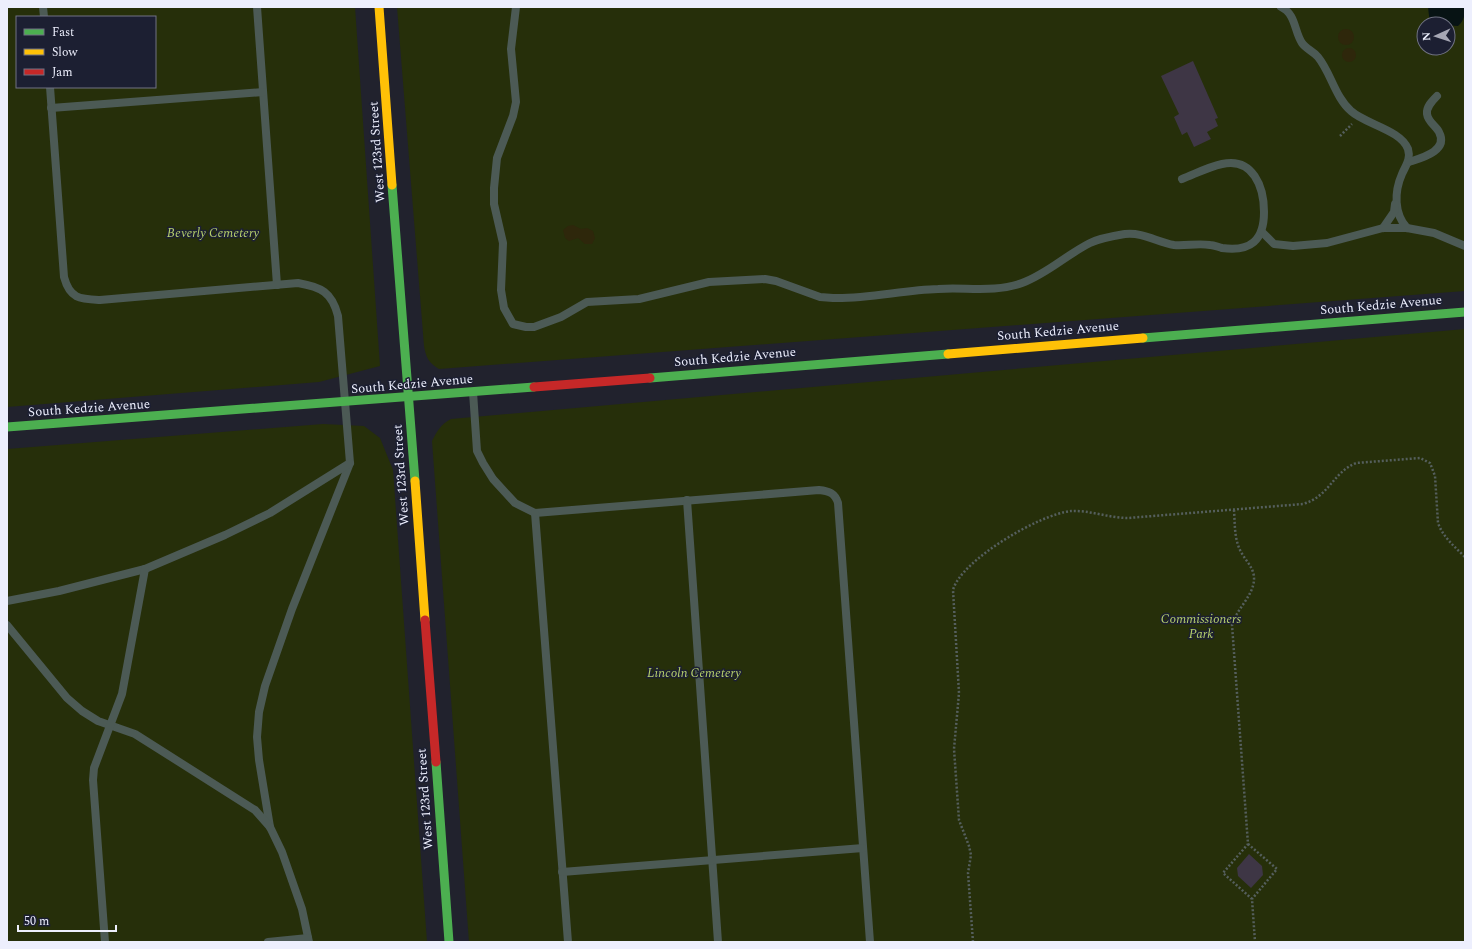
<svg xmlns="http://www.w3.org/2000/svg" width="1472" height="949" viewBox="0 0 1472 949" font-family="Spectral,serif">
<rect width="100%" height="100%" fill="#21222d"/>
<!-- green -->
<g fill="#262f0a" fill-rule="evenodd">
<path d="M7,7h348l25,359 -61,16 -312,25zM17,17h138v70h-138z"/>
<path d="M397,7h1068v284l-1026,78c-10,-6 -13,-11 -15,-23zM1424,24h24v24h-24z"/>
<path d="M1465,329v613h-996l-37,-501c5,-10 9,-17 19,-22z"/>
<path d="M323,424l41,2 16,12 13,32 34,472h-420v-493z"/>
</g>
<!-- sand -->
<g fill="#2e270b">
<circle cx="1346" cy="37" r="8"/>
<circle cx="1349" cy="55" r="7"/>
<path d="M573,225l8,4 6,-1 6,3 2,7 -3,6h-7l-7,-6 -9,3 -4,-3 -2,-8 5,-4z"/>
</g>
<!-- water -->
<path fill="#071314" d="M1428,7h37c0,7 -1,14 -7,19l-28,-2z"/>
<!-- building -->
<g fill="#3e3645">
<path d="M1193,61l25,57 -3,1 3,7 -11,6 4,7 -17,8 -7,-15 -5,3 -8,-18 5,-3 -18,-38z"/>
<path d="M1249,854l13,12 1,9 -12,13 -13,-12 -1,-8z"/>
</g>
<g fill="none" stroke-linecap="round" stroke-linejoin="round">
<!-- path -->
<g stroke="#555f5d" stroke-width="2.5" stroke-dasharray="2 2" stroke-linecap="butt">
<path d="M1340,136l12,-12"/>
<path d="M1234,510c1,13 0,27 6,40 4,9 13,16 14,27 1,18 -18,32 -22,48l16,219 -25,29 29,26 3,43"/>
<path d="M1248,844l29,25 -25,30"/>
<path d="M973,942l-5,-69 3,-18 -2,-9 -10,-26 -5,-71 5,-56 -6,-103c8,-30 87,-76 118,-79 18,-1 38,7 57,7l175,-14c27,-8 29,-31 53,-41l64,-5 10,5 5,13 3,47c5,14 16,23 27,34"/>
</g>
<!-- lane -->
<g stroke="#4c5a55" stroke-width="8">
<path d="M43,7l1,10"/>
<path d="M257,7l20,278"/>
<path d="M516,7l-5,42 5,53 -3,14 -16,42 -3,30v16l9,39 -2,47 3,18 9,16 13,3h8l27,-10 26,-15 52,-3 70,-17 56,-3 11,2 44,16 13,1c35,1 70,-8 105,-9 28,-2 57,4 84,-6 25,-9 44,-28 68,-40 10,-5 23,-7 35,-9 18,-2 32,8 49,11 12,1 24,-2 36,0 4,0 8,2 12,3 29,4 42,-8 42,-36 0,-25 -11,-55 -42,-48 -14,3 -27,10 -40,15"/>
<path d="M1281,7c15,7 13,24 21,36 4,6 11,8 16,14 13,16 17,40 33,54 14,13 50,19 57,38 3,10 -2,16 -6,25 -8,18 -8,40 5,54"/>
<path d="M50,87l14,190c6,22 16,22 36,23l198,-17c23,4 34,9 40,33l12,147 -58,146 -27,77 -6,26 -2,25 2,23 11,67"/>
<path d="M51,108l212,-16"/>
<path d="M1409,162c12,-4 40,-11 30,-30 -3,-6 -11,-10 -12,-18 -1,-7 5,-13 10,-18"/>
<path d="M1383,228l11,-16 1,-8"/>
<path d="M1262,232l12,12 19,2 34,-3 56,-15h24l27,5 31,13"/>
<path d="M473,392l4,59 6,12 10,16 22,24 20,10 284,-23c10,1 16,3 19,13l32,439"/>
<path d="M687,500l31,442"/>
<path d="M535,513l33,429"/>
<path d="M7,601l52,-10 86,-22 80,-34 45,-22 80,-50"/>
<path d="M7,625l60,73 15,13 16,10 37,13 120,76 15,17 12,25 20,57 7,33"/>
<path d="M562,872l301,-24"/>
<path d="M105,942l-12,-162 1,-12 28,-74 23,-125"/>
<path d="M268,942l40,-4"/>
</g>
<!-- fast -->
<g stroke="#4caf50" stroke-width="9">
<path d="M392,185l23,296"/>
<path d="M1143,338l322,-26"/>
<path d="M650,378l298,-24"/>
<path d="M7,427l527,-40"/>
<path d="M436,762l13,180"/>
</g>
<!-- slow -->
<g stroke="#ffc107" stroke-width="9">
<path d="M379,7l13,178"/>
<path d="M948,354l195,-16"/>
<path d="M415,481l10,139"/>
</g>
<!-- jam -->
<g stroke="#c62828" stroke-width="9">
<path d="M534,387l116,-9"/>
<path d="M425,620l11,142"/>
</g>
</g>
<g text-anchor="middle" dominant-baseline="central" stroke-width="3" stroke-linejoin="round" paint-order="stroke">
<!-- street labels -->
<g font-size="13" fill="#edeffd" stroke="#1c1f32">
<text transform="translate(377 152) rotate(-94)">West 123rd Street</text>
<text transform="translate(1381 305) rotate(-5)">South Kedzie Avenue</text>
<text transform="translate(1058 331) rotate(-5)">South Kedzie Avenue</text>
<text transform="translate(735 357) rotate(-5)">South Kedzie Avenue</text>
<text transform="translate(412 384) rotate(-5)">South Kedzie Avenue</text>
<text transform="translate(89 408) rotate(-4)">South Kedzie Avenue</text>
<text transform="translate(401 475) rotate(-94)">West 123rd Street</text>
<text transform="translate(425 799) rotate(-94)">West 123rd Street</text>
</g>
<!-- park labels -->
<g font-size="13" font-style="italic" fill="#b6d06b" stroke="#1c1f32">
<text x="213" y="233">Beverly Cemetery</text>
<text x="1201" y="619">Commissioners<tspan x="1201" dy="15">Park</tspan></text>
<text x="694" y="673">Lincoln Cemetery</text>
</g>
</g>
<!-- border -->
<rect width="1472" height="949" fill="none" stroke="#edeffd" stroke-width="16"/>
<!-- legend -->
<rect x="16" y="16" width="140" height="72" fill="#1c1f32" stroke="#707283"/>
<rect x="24" y="29" width="20" height="6" fill="#4caf50" stroke="#707283"/>
<text x="52" y="36" font-size="12" fill="#edeffd">Fast</text>
<rect x="24" y="49" width="20" height="6" fill="#ffc107" stroke="#707283"/>
<text x="52" y="56" font-size="12" fill="#edeffd">Slow</text>
<rect x="24" y="69" width="20" height="6" fill="#c62828" stroke="#707283"/>
<text x="52" y="76" font-size="12" fill="#edeffd">Jam</text>
<!-- north arrow -->
<g transform="translate(1436 36) rotate(267)"><circle r="19" fill="#1c1f32" stroke="#707283"/>
<path d="M0-3L7 15L0 10L-7 15Z" fill="#a6a7b4"/>
<text y="-6" font-size="11" font-weight="bold" text-anchor="middle" fill="#edeffd">N</text>
</g>
<!-- scale -->
<path d="M18 925v6h98v-6" fill="none" stroke="#edeffd" stroke-width="2"/>
<text x="24" y="925" font-size="12" fill="#edeffd" stroke="#1c1f32" stroke-width="3" paint-order="stroke">50 m</text>
</svg>
